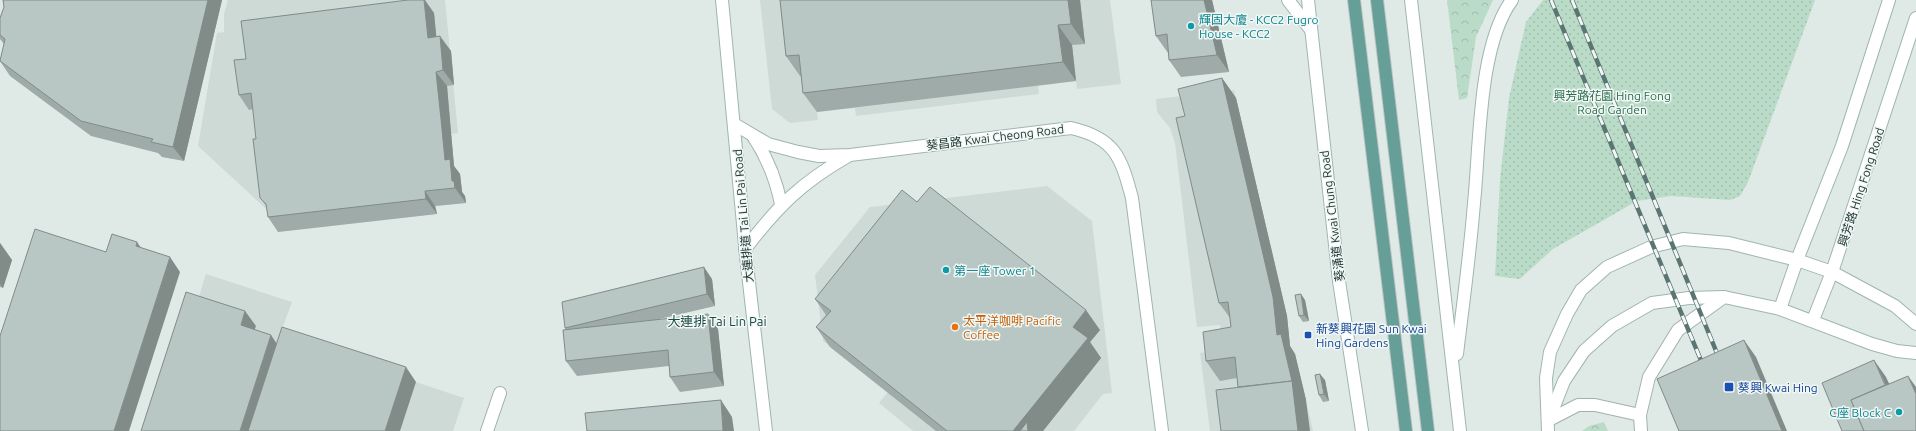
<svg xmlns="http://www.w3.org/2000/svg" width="1916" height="431" viewBox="0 0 1916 431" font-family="Ubuntu,'Noto Sans TC',sans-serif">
<defs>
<pattern id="grass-dots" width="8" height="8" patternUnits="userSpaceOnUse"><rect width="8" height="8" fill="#b9dbc7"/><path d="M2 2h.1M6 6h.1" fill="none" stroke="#9fbdac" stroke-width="1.8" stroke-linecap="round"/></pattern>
<pattern id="forest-crowns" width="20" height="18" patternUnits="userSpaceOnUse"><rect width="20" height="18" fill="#b9dbc7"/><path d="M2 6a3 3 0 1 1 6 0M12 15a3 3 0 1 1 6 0" fill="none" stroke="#9fbdac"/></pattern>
</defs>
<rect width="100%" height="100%" fill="#dfeae7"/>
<!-- built -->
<g fill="#cedad6">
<path d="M228,0h217l13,133 -7,1 4,41 5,-1 3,22h2l1,7 -30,3 1,8 -159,18 -1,-13 -79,-73 19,-113 7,-1v-18z"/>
<path d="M760,0h350l11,84 -44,5 -1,-8 -38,5 1,8 -183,22 -1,-8 -38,4 1,8 -28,3 -18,-14z"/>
<path d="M1234,90l53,226 4,38 4,-1 18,78h-103l-10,-78 23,-3 -3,-25 -23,2 -22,-184 -5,-15 -13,-16 -1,-13z"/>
<path d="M1047,186l45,35 20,172 -9,1 -29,37h-161l-34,-28 9,-11 -65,-51 -8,-66 55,-68z"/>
<path d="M206,274l86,28 -17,46 -118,83z"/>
<path d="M292,341l172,57 -11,33h-190z"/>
</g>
<!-- grass -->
<path fill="url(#grass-dots)" d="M1543,0h272l-67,182 -8,14 -10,4 -59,-4 -34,5 -84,48 -33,30 -25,-3 5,-96 9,-82 17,-76z"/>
<!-- forest -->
<g fill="url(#forest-crowns)">
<path d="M1447,0h46l-17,37 -9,61 -8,2z"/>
<path d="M1604,422l4,9h-26l7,-5z"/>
</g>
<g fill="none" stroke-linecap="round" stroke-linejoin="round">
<defs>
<g id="lane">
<path d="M753,136c14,21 23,43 28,68"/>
<path d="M1549,420l29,-15h17l45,10"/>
<path d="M1641,431l-1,-16 9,-38 29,-47 46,-33"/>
</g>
<path id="street" d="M487,431l13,-38"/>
<g id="secondary">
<path d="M722,0l24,256 20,175"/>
<path d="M1288,0l23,30"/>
<path d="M1308,0l31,281 23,150"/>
<path d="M1411,0l49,431"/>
<path d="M734,124l34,20 30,8 21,4 31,-1 221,-27c44,10 50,29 61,70l30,233"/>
<path d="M745,249c33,-43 56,-66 103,-93"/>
<path d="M1780,309l17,-49 45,-114 47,-146"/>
<path d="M1813,320l19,-48 84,-254"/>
<path d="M1457,354c6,-50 13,-100 17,-151 6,-57 4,-157 38,-203"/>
<path d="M1550,417l14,-36 20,-30 28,-25 40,-23 37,-5 35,-1 56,12 92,35 25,7 19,2"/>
<path d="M1548,431l-2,-53 4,-26 17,-38 14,-24 26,-23 44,-20 32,-8 34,3 12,1 68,17 35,12 63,34 21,18"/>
</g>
<g id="primary">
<path d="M1354,0l52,431"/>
<path d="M1377,0l51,431"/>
</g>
</defs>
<!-- lane casing -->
<use href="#lane" stroke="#a2b1ae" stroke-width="14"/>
<!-- street casing -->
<use href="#street" stroke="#a2b1ae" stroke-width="14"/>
<!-- secondary casing -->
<use href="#secondary" stroke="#9fb5b0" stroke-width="14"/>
<!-- primary casing -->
<use href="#primary" stroke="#bcc4c3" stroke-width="14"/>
<!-- lane -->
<use href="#lane" stroke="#fff" stroke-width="12"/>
<!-- street -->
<use href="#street" stroke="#fff" stroke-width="12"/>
<!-- secondary -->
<use href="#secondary" stroke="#fff" stroke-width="12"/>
<!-- primary -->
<use href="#primary" stroke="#669e98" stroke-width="12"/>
<defs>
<g id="rail">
<path d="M1551,0l154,370"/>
<path d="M1572,0l149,363"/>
</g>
</defs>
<!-- rail casing -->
<use href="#rail" stroke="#5b7572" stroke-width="4.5"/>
<!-- rail -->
<use href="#rail" stroke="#f0f7f4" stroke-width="3" stroke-dasharray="9" stroke-linecap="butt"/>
</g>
<!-- wall -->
<g fill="#9eaba8">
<path d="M3,0h219l-38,161 -22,-4 -4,-4 -67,-17 -81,-60 -10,-15 4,-17 -4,-5v-21l4,-11z"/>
<path d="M780,0h300l5,44 -13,1 4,36 -259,31 -14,-19 -2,-17h-1l-14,-20z"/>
<path d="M1151,0h61l17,72 -48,5 -12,-17v-7h-1l-12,-17z"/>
<path d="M434,13l2,23 15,15 3,34 -7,1 4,48 3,32 6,8 2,18 3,4 1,7 -31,3 2,8 -159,18 -10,-15 -1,-10 -7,-9 -4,-59 -3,-30 -4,1 -10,-15 7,-36z"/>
<path d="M1222,78l14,20 51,218 3,30 5,8 11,46 -68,-13 -1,-9 -17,3 -14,-20 25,-34 -1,-9 -11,-15 -34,-187z"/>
<path d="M917,202l183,128 -10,12 11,16 -58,73h-107l-106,-84 -14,-20 10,-12 -11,-16z"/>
<path d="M0,243l12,17 -9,28 -3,-1z"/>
<path d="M712,279l3,27 -60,14 63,9 6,57 -44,6 -10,-15 -1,-11 -92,10 -11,-15v-31l-1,-2z"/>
<path d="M1305,300l4,21 -6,1 -4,-6z"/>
<path d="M1325,380l4,21 -6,1 -4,-7z"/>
</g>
<!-- shaded-wall -->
<g fill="#818b88">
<path d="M208,0h14l-38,161 -11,-14z"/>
<path d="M424,0h1l9,13 4,40 -10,-15z"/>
<path d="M1068,0h12l5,44 -14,-20z"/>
<path d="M1204,0h8l17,72 -12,-17z"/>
<path d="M1058,25l14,20 4,36 -13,-19z"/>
<path d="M440,36l11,15 3,34 -11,-15z"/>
<path d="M436,72l11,14 7,80 6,8 2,18 3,4 1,7 -11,-15 -3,-7 -7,-21z"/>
<path d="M1222,78l14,20 51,218 3,30 5,8 11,46 4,31h-12z"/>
<path d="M425,191l10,15 2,8 -11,-15z"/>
<path d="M137,242l10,15 -11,-11z"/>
<path d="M0,243l12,17 -9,28 -3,-4z"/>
<path d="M170,257l10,15 -51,159h-15z"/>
<path d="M704,267l8,12 3,27 -8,-12z"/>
<path d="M1301,294l4,6 4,21 -5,-6z"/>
<path d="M1086,310l14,20 -10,12 11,16 -58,73h-30l60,-104z"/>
<path d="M245,311l11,15 -5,14 -10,-15z"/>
<path d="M708,314l10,15 6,57 -10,-14z"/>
<path d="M271,335l10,15 -26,81h-15z"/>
<path d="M1744,340l12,17 31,74h-5z"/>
<path d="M1874,360l12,17 13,28 -12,-17z"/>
<path d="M406,367l10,15 -16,49h-15z"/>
<path d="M1320,374l5,6 4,21 -5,-7z"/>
<path d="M1908,376l8,11v7z"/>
<path d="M721,400l11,17 2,14h-11z"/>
</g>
<!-- building -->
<g fill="#b8c7c3" stroke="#818b88">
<path d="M3,0h205l-35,147 -22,-5 2,-3 -72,-18 -81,-60 5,-22 -5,-4v-17l4,-11z"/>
<path d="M408,0h16l4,38 12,-2 3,34 -7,2 5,47 4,41 5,-1 2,22h2l1,7 -30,3 1,8 -158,18 -2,-13 -6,-6 -7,-59h3l-5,-46 -12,2 -5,-35 12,-1 -5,-38z"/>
<path d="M780,0h288l3,24 -13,1 5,37 -260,31 -4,-38 -13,1z"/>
<path d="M1151,0h53l13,55 -48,5 -2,-26 -11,2z"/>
<path d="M1222,78l51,219 4,38 4,-1 11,47 -54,6 -3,-30 -29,4 -3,-29 28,-5 -3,-25 -9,1 -43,-185 9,-2 -7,-27z"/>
<path d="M930,187l156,123 -13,17 15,11 -75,93h-66l-131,-104 15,-16 -16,-12 87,-109 15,12z"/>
<path d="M35,229l71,23 6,-18 25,8 -1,4 34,11 -56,174h-114v-95z"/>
<path d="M704,267l3,27 -142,34 -3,-26z"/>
<path d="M186,292l59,19 -4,14 30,10 -31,96h-99z"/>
<path d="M1301,294l3,21 -5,1 -4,-21z"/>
<path d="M708,314l6,58 -44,5 -2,-27 -102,11 -3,-31z"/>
<path d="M282,327l124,40 -21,64h-137z"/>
<path d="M1744,340l38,91h-103l-22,-52z"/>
<path d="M1874,360l11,25 -34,15 13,31h-22l-20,-48z"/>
<path d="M1320,374l4,20 -5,1 -4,-20z"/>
<path d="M1908,376l8,18v37h-52l-13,-31z"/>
<path d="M1292,381l6,50h-77l-5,-41z"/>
<path d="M721,400l2,31h-136l-2,-18z"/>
<path d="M1027,422l1,9h-8z"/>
</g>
<!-- markers -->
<g fill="#0f9aa8" stroke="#f0f7f4" stroke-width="1.5">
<circle cx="1191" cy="26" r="4"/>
<circle cx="946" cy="270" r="4"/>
<circle cx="1899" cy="412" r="4"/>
</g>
<circle fill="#e8710a" stroke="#f0f7f4" stroke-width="1.5" cx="955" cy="327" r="4"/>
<g fill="#1a4fb4" stroke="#f0f7f4" stroke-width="1.5">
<rect x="1304" y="331" width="8" height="8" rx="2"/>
<rect x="1724" y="382" width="10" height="10" rx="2"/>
</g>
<g text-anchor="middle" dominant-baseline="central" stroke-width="3" stroke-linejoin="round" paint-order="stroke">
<!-- culture labels -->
<g font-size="12" fill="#0d838f" stroke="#f0f7f4" text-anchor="start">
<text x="1199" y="19">輝固大廈 - KCC2 Fugro<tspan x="1199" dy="14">House - KCC2</tspan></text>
<text x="954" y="270">第一座 Tower 1</text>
<text x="1891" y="412" text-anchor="end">C座 Block C</text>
</g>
<!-- park labels -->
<g font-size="12" fill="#2d6e50" stroke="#f0f7f4">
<text x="1612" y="95">興芳路花園 Hing Fong<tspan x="1612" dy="14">Road Garden</tspan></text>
</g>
<!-- street labels -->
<g font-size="12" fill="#213936" stroke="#f0f7f4">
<text transform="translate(995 137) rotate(-7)">葵昌路 Kwai Cheong Road</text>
<text transform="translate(1861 187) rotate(-72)">興芳路 Hing Fong Road</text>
<text transform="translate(743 216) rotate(-95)">大連排道 Tai Lin Pai Road</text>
<text transform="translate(1332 216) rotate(-97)">葵涌道 Kwai Chung Road</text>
</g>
<!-- food labels -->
<g font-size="12" fill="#c56008" stroke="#f0f7f4" text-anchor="start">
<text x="963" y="320">太平洋咖啡 Pacific<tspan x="963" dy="14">Coffee</tspan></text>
</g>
<!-- transit labels -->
<g font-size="12" fill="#164399" stroke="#f0f7f4" text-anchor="start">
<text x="1316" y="328">新葵興花園 Sun Kwai<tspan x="1316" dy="14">Hing Gardens</tspan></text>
<text x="1738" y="387">葵興 Kwai Hing</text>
</g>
<!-- neighbourhood labels -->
<g font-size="13" fill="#1e4a46" stroke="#f0f7f4">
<text x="717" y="321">大連排 Tai Lin Pai</text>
</g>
</g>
</svg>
